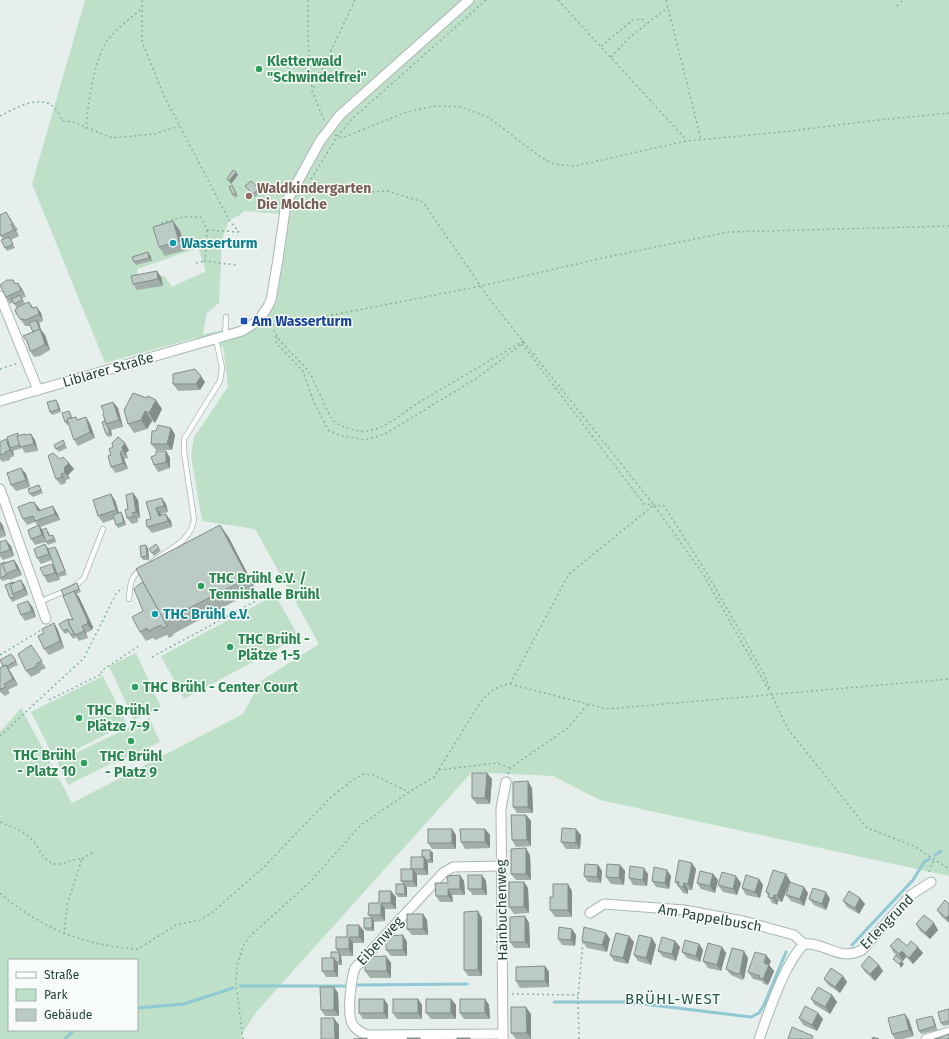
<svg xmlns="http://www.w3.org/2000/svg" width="949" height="1039" viewBox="0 0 949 1039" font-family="'Fira Sans',sans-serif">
<rect width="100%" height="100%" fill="#e6efeb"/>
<!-- green -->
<g fill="#bfe0c8" fill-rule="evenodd">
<path d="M85,0h864v876l-349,-76 -47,-24 -81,-4 -215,239 -15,23 -1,5h-241v-307l21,-24 51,95 171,-89 18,-33 58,-37 -64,-115 -53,-8 -11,-65 3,-19 34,-50 -5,-41 -21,-1 -7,-7 -90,25 -73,-179zM244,211l37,3 -12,84 -11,19 -12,8 -43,9 4,-21 12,-10 3,-64 7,-19 11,-5zM198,248l8,23 -34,16 -8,-11 -26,2 -1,-9zM9,960h128v70h-128z"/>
<path d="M275,595l24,42 -115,62 -23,-43z"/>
<path d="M136,653l25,54 -27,13 -25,-54z"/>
<path d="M103,676l24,48 -72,36 -24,-48z"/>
<path d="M149,718l11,24 -47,22 -6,-13 5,12 -44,22 -11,-23z"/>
</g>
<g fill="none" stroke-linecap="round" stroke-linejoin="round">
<!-- stream -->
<g stroke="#8ec9d4" stroke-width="3">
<path d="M935,855l6,-4"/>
<path d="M852,945l61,-65 11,-18 5,-3"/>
<path d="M357,985l110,-1"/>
<path d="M240,986h105"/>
<path d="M554,1002h73l124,15 8,-4 5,-8 22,-53"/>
<path d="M137,1008l47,-4 49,-16"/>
<path d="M65,1039l9,-9"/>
</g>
<defs>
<g id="lane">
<path d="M225,336l1,-19"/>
<path d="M152,562c17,-12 40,-22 42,-43l-10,-67v-13l36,-58 2,-13 -6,-30"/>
<path d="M74,587l10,-9 19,-49"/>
<path d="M129,599c1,-13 1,-22 12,-30"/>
<path d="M39,602l29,-12"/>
</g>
<g id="street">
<path d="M0,296l38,94"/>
<path d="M0,401l242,-70 16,-10 9,-13 4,-8 7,-41 8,-56 34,-62 20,-26 129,-115"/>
<path d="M0,489l46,130"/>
<path d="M501,866l-48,1 -10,6 -88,95c-4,11 -8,45 -3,55 3,7 9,9 15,12l136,-1"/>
<path d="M590,913l14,-9 80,6 59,11 51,14 10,9"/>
<path d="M503,1039l-2,-231 5,-26"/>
<path d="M759,1039c10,-27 25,-75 45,-95 22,-2 35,18 58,6l49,-55 20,-13"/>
<path d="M926,1039l23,-7"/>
</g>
</defs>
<!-- lane casing -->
<use href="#lane" stroke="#a8b8b2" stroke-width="6"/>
<!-- street casing -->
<use href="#street" stroke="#a8b8b2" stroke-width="11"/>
<!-- path -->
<g stroke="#86b3a5" stroke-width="1.5" stroke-dasharray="2 3" stroke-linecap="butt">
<path d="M142,0v42l23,56 64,122 10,12"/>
<path d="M308,0v39l4,50"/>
<path d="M558,0l123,134 5,7"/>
<path d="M666,0l35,139"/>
<path d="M897,6l6,-6"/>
<path d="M601,46l32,-26 9,-1 4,4"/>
<path d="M611,57l18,-19 39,-31"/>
<path d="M0,116c21,-11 51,-28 62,5l12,1 38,16 43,-4 24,-8"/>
<path d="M324,120l-12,-29 43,-91"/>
<path d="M86,129c2,-25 7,-63 19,-85 6,-11 27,-27 37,-36"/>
<path d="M335,135l7,3 65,-26 29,-6 26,1 26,10 54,41 12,6 21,2 111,-25 97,-9 87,-11 79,-8"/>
<path d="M311,179l26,-42 15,-18 134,-119"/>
<path d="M372,192l15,-1 36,11 68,99 163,204 49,69 68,120 17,35 79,99 47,18 35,23"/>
<path d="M161,223l22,-6h18l6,13 -2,31 31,4"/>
<path d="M207,230l32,2"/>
<path d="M196,263l9,-2"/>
<path d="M268,322l4,3h9l200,-39 126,-29 122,-25 220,-6"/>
<path d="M272,325c7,22 25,30 37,47 7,11 19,44 25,49 6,6 25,12 34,10 22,-4 37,-21 55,-31 33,-20 67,-39 100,-59"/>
<path d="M276,336v7l27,28 10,29 15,30 11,5 26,5 20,-6 92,-56 45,-34 1,-3"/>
<path d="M522,344l122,160 20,2 44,69 56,99 6,16"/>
<path d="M0,369l18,-6"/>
<path d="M0,655l43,-26"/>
<path d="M152,657l122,-66"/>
<path d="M510,684l97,25 342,-30"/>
<path d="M49,700l53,-26 -1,-3 38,-25"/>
<path d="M0,736l84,-78 33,-66 6,-4"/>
<path d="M439,770l58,-7 13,5"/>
<path d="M508,774l2,-6 58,-40 19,-23"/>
<path d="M0,822c13,6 24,8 34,20 6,8 10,20 21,22 10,1 17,-6 27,-5l-15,46 -3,29"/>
<path d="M82,859l13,-8"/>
<path d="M929,872l5,-13"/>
<path d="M0,893c40,35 85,53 138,56l38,-24 24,-5 14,-9 51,-45 68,-71 23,-17 8,-4 9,1 36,17"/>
<path d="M512,994l66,1"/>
<path d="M243,1039l-7,-55 1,-18 6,-20 8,-11 58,-52 52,-58 48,-33 25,-15 46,-74c9,-11 16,-17 30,-19l59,-110 85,-69"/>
<path d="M579,1039l-1,-41 5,-57"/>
</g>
<!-- lane -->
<use href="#lane" stroke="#fff" stroke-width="4.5"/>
<!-- street -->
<use href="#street" stroke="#fff" stroke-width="9"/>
</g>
<!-- wall -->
<g fill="#a1aea9">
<path d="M245,186l14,3 2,3 -6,5z"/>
<path d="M234,188l4,8 -3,2 -2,-3z"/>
<path d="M6,212l12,18 -2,1 3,5 -8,4 4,8 -8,3 -2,-3 -2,-9 -3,-5z"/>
<path d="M173,221l7,10 6,19 -21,6 -6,-9z"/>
<path d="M150,255l2,6 -16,4 -2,-3z"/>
<path d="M157,271l4,6 2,9 -26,4 -4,-6z"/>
<path d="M13,280l3,4 6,5 4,8 -4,1 3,5 -9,4 -3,-5 -3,2 -4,-7z"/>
<path d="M29,302l4,5 8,6 2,8 -4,2 2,7 4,5 5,15 -10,6 -6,1 -4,-6 -3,-9 -4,-6 10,-4 -3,-6h-5l-10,-15z"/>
<path d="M205,382l-5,8 -22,1 -5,-7z"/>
<path d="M113,402l5,6 5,19 -12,3 1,6 -4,1 -2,-3 -1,-13z"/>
<path d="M58,403l3,9 -9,3 -2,-3z"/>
<path d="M162,409l-7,14 -3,-2 -5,8 -13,4 -6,-9 -4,-14z"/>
<path d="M69,411l2,3 1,4 6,2 8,-3 4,7 5,14 -17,8 -4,-6 -5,-16 -2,1 -2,-3z"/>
<path d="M171,428l4,7 -3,15h-16l-5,-6 5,-13z"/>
<path d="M18,433l1,3 7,-1 9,5 3,11 -13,2 -3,-5 -9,3 1,5 -4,2v2l-8,2 -2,-3v-17l9,1z"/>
<path d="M65,444l2,4 -8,4 -3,-3z"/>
<path d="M129,450l-3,3 2,5 -4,1 4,10 -12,4 -5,-6v-12z"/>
<path d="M166,451l4,7v10l-12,4 -4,-7z"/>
<path d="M60,459l14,10 -6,6 2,4 -5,1 1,3 -5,2 -5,-6z"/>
<path d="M21,468l5,6 4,13 -14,4 -5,-6z"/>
<path d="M41,489l2,4 -10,4 -3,-3z"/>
<path d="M133,493l5,7 2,18 -3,1 1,3 -6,2 -5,-6 1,-9z"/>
<path d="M115,500l4,13 4,3 3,9 -8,3 -2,-3 -2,-6 -11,4 -5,-7z"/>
<path d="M146,502l20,2 2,8 -7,2v2l10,5 1,6 -20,6 -5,-6 4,-8z"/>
<path d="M32,503l7,5 1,2 17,3 3,7 -20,7 2,3 7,2 1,4 5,2 1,4 -8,3 -2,-3 -11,3 -4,-6 7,-13 -3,-4 -8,3 -4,-6z"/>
<path d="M0,521l3,5 3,10 -6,2z"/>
<path d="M220,525l9,13 27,52 -83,44 -1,-1 2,2 -5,3 -2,-3 -12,5 -2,-2 -7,3 -6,-9 3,-21v-29z"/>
<path d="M0,542l11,4 3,10 -11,4 -3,-4z"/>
<path d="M156,544l5,7 -7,5 -5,-7z"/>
<path d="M148,548l1,12h-6l-2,-3z"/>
<path d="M49,549l8,1 10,25 -8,2 1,3 -12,3 -4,-7 8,-12 2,3 -2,-7 -11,4 -4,-6z"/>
<path d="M14,560l4,6 4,9 -12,5 -1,-1 -7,2 -2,-3 6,-15z"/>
<path d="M14,583l11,3 3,9 -16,7 -2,-4z"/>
<path d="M77,583l2,4 2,5 -5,2 3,3 14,30 -1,3 -6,3 2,5 -9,3 -3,-4 -3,2 -4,-7 -4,2 -2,-3 10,-11 -9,-24z"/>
<path d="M28,601l5,7 3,9 -11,4 -4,-6z"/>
<path d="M54,623l4,7 6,18 -15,7 -5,-6v-16z"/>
<path d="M31,645l15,23 -6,3 1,1 -10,5 -5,-6z"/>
<path d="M14,657l4,8 -9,4 9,16 -10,5 2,3 -5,3 -5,-4v-24l3,-2z"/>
<path d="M487,773l5,6 -2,25h-13l-5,-6z"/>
<path d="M532,788l1,25h-16l-4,-6z"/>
<path d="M526,815l5,6v25l-15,1 -4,-7z"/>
<path d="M452,829l4,6v14h-24l-4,-6z"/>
<path d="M485,829l5,6v13l-25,1 -4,-7z"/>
<path d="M581,835l-1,14h-14l-5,-7z"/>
<path d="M430,850l3,3v10h-5v12h-11v12h-10v10h-9l-2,-3 7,-10 -2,-3 21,-24z"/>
<path d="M530,855l1,25h-15l-5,-6z"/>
<path d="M598,865l4,6 -1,12 -13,-1 -4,-6z"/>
<path d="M620,865l5,6 -1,14 -13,-1 -5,-7z"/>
<path d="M696,869l-4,21h-4v4l-5,-1 -8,-11z"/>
<path d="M648,874l-1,12 -14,-1 -4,-7z"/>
<path d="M713,874l5,6 -3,13 -14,-4 -4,-6z"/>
<path d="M786,874l4,7 -8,21 -4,-1 -1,4 -5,-2 -6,-11z"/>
<path d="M482,875l4,6 1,14h-14l-5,-6z"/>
<path d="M671,876l-2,13 -13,-2 -4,-6z"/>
<path d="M759,879l4,6 -3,13 -14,-3 -4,-7z"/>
<path d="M464,881l1,14h-13l1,7h-13l-4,-6 12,-13z"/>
<path d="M524,882l4,6 1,25 -15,1 -5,-7z"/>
<path d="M741,883l-4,12 -14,-3 -5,-7z"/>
<path d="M391,891l5,6v12h-11v12l-11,1v9h-8l-2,-3 7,-10 -3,-3z"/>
<path d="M572,891v26h-17l-5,-7z"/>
<path d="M808,893l-4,13 -13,-5 -5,-6z"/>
<path d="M860,898l5,6 -6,10 -12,-7 -4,-6z"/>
<path d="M809,899h21l-4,11 -12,-5z"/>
<path d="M949,904v19l-8,-7 -4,-6z"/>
<path d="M423,914l4,6 1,15h-16l-5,-6z"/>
<path d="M525,916l4,7 1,25h-16l-4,-6z"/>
<path d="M482,918v58h-14l-4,-6z"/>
<path d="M934,923l4,7 -8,9 -10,-8 -4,-7z"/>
<path d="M572,929l4,6 -1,11 -13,-1 -4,-6z"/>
<path d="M364,931v12h-11v13h-12l1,9h-4v12h-12l-4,-6 9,-13 7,-6 -2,-3 11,-12z"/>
<path d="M652,938l4,7 -5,20 -13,-4 -4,-6z"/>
<path d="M610,939l-3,13 -20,-4 -5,-7z"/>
<path d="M675,941l5,6 -4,14 -13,-4 -5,-6z"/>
<path d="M407,942v14h-16l-5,-6z"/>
<path d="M634,942l-6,22 -14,-3 -4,-6z"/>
<path d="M699,944l4,6 -3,12 -13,-4 -5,-6z"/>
<path d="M890,946h17l16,7 -10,11 -7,-7 -3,4 -9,-8z"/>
<path d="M722,947l4,6 -5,18 -13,-3 -5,-7z"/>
<path d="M386,956l5,7v15h-21l-5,-7z"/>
<path d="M748,958l-4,21 -2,1 -11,-5 -5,-6z"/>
<path d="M771,961l-2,4 5,6 -6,14 -4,-1 -3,-3 -8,-2 -5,-7z"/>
<path d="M545,966l4,6v15l-29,1 -4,-7z"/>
<path d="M861,966l22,5 -8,10 -10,-9z"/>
<path d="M843,976l4,6 -7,11 -12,-8 -4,-6z"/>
<path d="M334,987l4,6 1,23h-14l-4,-6z"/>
<path d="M832,995l5,7 -7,12 -15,-9 -4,-6z"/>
<path d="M384,999l4,6v14h-25l-4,-6z"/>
<path d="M418,999l4,6v14h-25l-4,-6z"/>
<path d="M451,999l5,6v14h-25l-5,-6z"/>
<path d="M485,999l4,6 1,14h-26l-4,-6z"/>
<path d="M949,1009v16l-6,1 -2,-3z"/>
<path d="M818,1013l5,6 -6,12 -14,-6 -4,-7z"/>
<path d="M531,1014v25h-15l-5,-6z"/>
<path d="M934,1019l3,11 -16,4 -2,-3z"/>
<path d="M909,1020l5,16 -12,3h-7l-3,-5z"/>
</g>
<!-- shaded-wall -->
<g fill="#838d89">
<path d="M236,172l2,3 -7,9 -2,-3z"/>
<path d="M173,221l7,10 6,19 -7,-9z"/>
<path d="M11,224l5,7 3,5 -5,-6z"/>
<path d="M148,252l2,3 2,6 -3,-3z"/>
<path d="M157,271l4,6 2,9 -5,-7z"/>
<path d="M18,283l4,6 4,8 -5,-7z"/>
<path d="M37,307l4,6 2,8 -4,-7z"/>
<path d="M36,320l3,3 2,7 4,5 5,15 -5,-6z"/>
<path d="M201,376l4,6 -5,8 -4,-6z"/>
<path d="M56,400l2,3 3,9 -2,-3z"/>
<path d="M156,400l6,9 -7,14 -6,-10z"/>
<path d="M113,402l5,6 5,19 -4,-7z"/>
<path d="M145,411l7,10 -5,8 -6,-9z"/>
<path d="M86,417l4,7 5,14 -5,-6z"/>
<path d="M109,427l2,3 1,6 -2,-3z"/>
<path d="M171,428l4,7 -3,15 -5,-6z"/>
<path d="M31,434l4,6 3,11 -4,-7z"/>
<path d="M6,439l5,7 -1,2 3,3 1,5 -4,-6z"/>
<path d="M125,443l4,7 -3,3 2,5 -5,-7 -1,-4z"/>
<path d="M166,451l4,7v10l-4,-6z"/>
<path d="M120,452l4,7 4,10 -5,-6z"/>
<path d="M69,463l5,6 -6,6 2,4 -5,-6 -1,-5z"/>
<path d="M21,468l5,6 4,13 -4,-7z"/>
<path d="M61,474l4,6 1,3 -4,-6z"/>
<path d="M133,493l5,7 2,18 -4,-6z"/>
<path d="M111,494l4,6 5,17 -4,-7z"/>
<path d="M162,498l4,6 2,8 -4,-6z"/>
<path d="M34,502l5,6 3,9 -4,-6z"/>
<path d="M53,506l4,7 3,7 -5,-6z"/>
<path d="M156,508l5,6 2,9 -4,-7z"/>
<path d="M121,512l2,4 3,9 -2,-3z"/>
<path d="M132,513l5,6 1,3z"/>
<path d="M166,514l5,7 1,6 -4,-6z"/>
<path d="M0,521l3,5 3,10 -4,-7z"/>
<path d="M39,525l4,6 4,10 -5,-6z"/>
<path d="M220,525l9,13 27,52 -8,-12z"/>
<path d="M6,540l5,6 3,10 -4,-6z"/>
<path d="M45,544l4,6 4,10 -4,-6z"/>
<path d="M146,545l2,3 1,12 -2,-4z"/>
<path d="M55,547l2,3 10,25 -2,-4z"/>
<path d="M14,560l4,6 4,9 -5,-6z"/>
<path d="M52,564l4,6 1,4 3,6 -5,-7z"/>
<path d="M21,580l4,6 3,9 -4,-6z"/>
<path d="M74,591l5,6 14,30 -1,3 -5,-6z"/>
<path d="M28,601l5,7 3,9 -4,-6z"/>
<path d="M54,623l4,7 6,18 -4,-7z"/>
<path d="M82,626l4,7 2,5 -4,-7z"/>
<path d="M6,665l4,6 8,14 -5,-6z"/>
<path d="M487,773l5,6 -2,25 -5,-6z"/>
<path d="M528,781l4,7 1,25 -5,-6z"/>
<path d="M526,815l5,6v25l-4,-6z"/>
<path d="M452,829l4,6v14l-4,-6z"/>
<path d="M485,829l5,6v13l-5,-6z"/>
<path d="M576,829l5,6 -1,14 -4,-6z"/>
<path d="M526,848l4,7 1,25 -5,-6z"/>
<path d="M430,850l3,3v10l-2,-3z"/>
<path d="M424,857l4,6v12l-4,-6z"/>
<path d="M692,863l4,6 -4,21 -4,-6z"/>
<path d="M598,865l4,6 -1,12 -4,-6z"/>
<path d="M620,865l5,6 -1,14 -5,-7z"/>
<path d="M644,868l4,6 -1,12 -4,-6z"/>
<path d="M413,869l4,6v12l-4,-6z"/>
<path d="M667,870l4,6 -2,13 -4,-6z"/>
<path d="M713,874l5,6 -3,13 -5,-7z"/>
<path d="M786,874l4,7 -8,21 -5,-6z"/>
<path d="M460,875l4,6 1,14 -5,-6z"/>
<path d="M482,875l4,6 1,14 -5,-6z"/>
<path d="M736,876l5,7 -4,12 -4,-6z"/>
<path d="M759,879l4,6 -3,13 -5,-6z"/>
<path d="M524,882l4,6 1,25 -5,-6z"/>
<path d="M684,883l4,7v4l-5,-7z"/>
<path d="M404,884l3,4v9l-2,-3z"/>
<path d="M568,884l4,7v26l-4,-7z"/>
<path d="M804,887l4,6 -4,13 -4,-7z"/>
<path d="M448,889l4,6 1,7 -5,-6z"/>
<path d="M391,891l5,6v12l-5,-6z"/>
<path d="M826,892l4,7 -4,11 -4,-6z"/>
<path d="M774,895l4,6 -1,4 -4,-7z"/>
<path d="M860,898l5,6 -6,10 -4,-6z"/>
<path d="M381,903l4,6v12l-4,-6z"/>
<path d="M478,911l4,7v58l-4,-6z"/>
<path d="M423,914l4,6 1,15 -5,-6z"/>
<path d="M949,915v7l-3,-4z"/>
<path d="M525,916l4,7 1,25 -5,-6z"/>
<path d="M372,918l2,3v10l-2,-3z"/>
<path d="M934,923l4,7 -8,9 -5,-6z"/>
<path d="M359,925l5,6v12l-5,-6z"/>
<path d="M572,929l4,6 -1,11 -4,-6z"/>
<path d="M606,933l4,6 -3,13 -5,-7z"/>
<path d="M403,935l4,7v14l-4,-6z"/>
<path d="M629,936l5,6 -6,22 -5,-6z"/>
<path d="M349,937l4,6v13l-4,-7z"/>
<path d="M652,938l4,7 -5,20 -5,-7z"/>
<path d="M675,941l5,6 -4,14 -4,-7z"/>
<path d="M699,944l4,6 -3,12 -4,-6z"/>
<path d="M722,947l4,6 -5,18 -4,-6z"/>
<path d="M918,947l5,6 -10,11 -4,-6z"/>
<path d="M744,951l4,7 -4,21 -4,-6z"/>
<path d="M902,951l4,6 -3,4 -4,-7z"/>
<path d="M339,953l2,3 1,9 -2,-3z"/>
<path d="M766,955l5,6 -2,4 5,6 -6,14 -5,-6 1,-16z"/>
<path d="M386,956l5,7v15l-4,-7z"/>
<path d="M334,958l4,7v12l-4,-6z"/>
<path d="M902,961l2,3 -3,4 -2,-4z"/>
<path d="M879,965l4,6 -8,10 -5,-7z"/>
<path d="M545,966l4,6v15l-4,-6z"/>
<path d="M843,976l4,6 -7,11 -5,-6z"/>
<path d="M334,987l4,6 1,23 -5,-6z"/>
<path d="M832,995l5,7 -7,12 -5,-7z"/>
<path d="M384,999l4,6v14l-4,-6z"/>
<path d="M418,999l4,6v14l-4,-6z"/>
<path d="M451,999l5,6v14l-5,-6z"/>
<path d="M485,999l4,6 1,14 -5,-6z"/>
<path d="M526,1007l5,7v25l-4,-6z"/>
<path d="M818,1013l5,6 -6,12 -5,-6z"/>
<path d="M905,1014l4,6 5,16 -5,-6z"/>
<path d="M932,1016l2,3 3,11 -2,-4z"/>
<path d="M334,1018l5,7v14h-4z"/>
</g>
<!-- building -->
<g fill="#bbcac4" stroke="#838d89">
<path d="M233,170l3,2 -7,9 -2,-2z"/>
<path d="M251,181l8,8 -6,5 -8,-8z"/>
<path d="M232,185l4,8 -3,2 -4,-8z"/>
<path d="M6,212l7,12h-2l3,6 -13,6 -1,-2v-19z"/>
<path d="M173,221l6,20 -20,6 -6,-20z"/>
<path d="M9,237l4,7 -8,4 -4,-8z"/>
<path d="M148,252l1,6 -15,4 -2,-5z"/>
<path d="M157,271l1,8 -25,5 -2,-8z"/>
<path d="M7,280h6l2,4 3,-1 3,7 -15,7 -6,-12z"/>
<path d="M20,295l2,5 -8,4 -2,-5z"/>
<path d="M29,302l3,6 5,-1 2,7 -13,6 -6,-1 -5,-8 2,-4z"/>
<path d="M36,320l4,9 -7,3 -4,-9z"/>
<path d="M40,329l5,15 -10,6 -5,1 -3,-10 -4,-5z"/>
<path d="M195,369l6,7 -5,8h-23v-10z"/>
<path d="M133,393l14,5 1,-2 8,4 -7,13 -4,-2 -4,9 -13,4 -4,-14z"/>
<path d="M56,400l3,9 -9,3 -3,-10z"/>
<path d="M113,402l6,18 -13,4 -3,-10 1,-2 -3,-6z"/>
<path d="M69,411l2,7 -4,1 1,2 -3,1 -3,-9z"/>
<path d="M76,417l1,3 9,-3 4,15 -16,8 -7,-21z"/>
<path d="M105,421l1,3 2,3 2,6 -4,1 -4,-12z"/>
<path d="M158,425l13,3 -4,16h-16l1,-13h4z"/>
<path d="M18,433v3h-1l3,9 -10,3 -3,-11z"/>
<path d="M25,434v1l6,-1 3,10 -14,3 -3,-11z"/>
<path d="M118,437l7,6 -3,4 1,4 -3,1 3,11 -12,4 -3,-11 3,-1 -2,-6 4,-2 -1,-4z"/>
<path d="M6,439l4,11 -5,2 1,1 -6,2v-13z"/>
<path d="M63,440l2,4 -9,5 -2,-4z"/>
<path d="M156,451h10v11l-12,3 -3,-8 5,-2z"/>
<path d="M53,453l7,6 3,-2 6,6 -5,5 1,5 -4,1 1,3 -6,2 -8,-23z"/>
<path d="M21,468l5,12 -15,5 -4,-12z"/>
<path d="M39,485l2,5 -11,4 -2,-5z"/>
<path d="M133,493l3,19 -4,1 2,3 -7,2 -2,-8 3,-1 -2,-14z"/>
<path d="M111,494l5,16 -18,6 -5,-16z"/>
<path d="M162,498l2,8 -8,2 3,8 7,-2 2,7 -21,6 -1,-7 5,-1 -5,-17z"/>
<path d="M31,502l1,1 2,-1 4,9 15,-5 2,8 -20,7 -2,-5 -10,3 -5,-12z"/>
<path d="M121,512l3,10 -8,3 -3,-10z"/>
<path d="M0,523l2,6 -2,1z"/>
<path d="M39,525l3,10 -11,4 -3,-9z"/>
<path d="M220,525l28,53 -84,43 -28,-52z"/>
<path d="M46,528l3,8 4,-1 1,4 -8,3 -4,-12z"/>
<path d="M6,540l4,10 -10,3v-11z"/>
<path d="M45,544l4,10 -12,4 -3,-9z"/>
<path d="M156,544l3,4 -7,5 -3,-4z"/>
<path d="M146,545l1,11 -6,1 -1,-11z"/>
<path d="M55,547l10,24 -8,3 -9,-25z"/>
<path d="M14,560l3,9 -11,5 -4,-10z"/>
<path d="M5,562l1,1 -4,1 5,11 -7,3v-14z"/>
<path d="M52,564l3,9 -11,3 -4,-8z"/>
<path d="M21,580l3,9 -11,5 -3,-10z"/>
<path d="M13,582l1,1 -4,1 3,10 2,3 -5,1 -5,-13z"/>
<path d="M143,582l24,44 -4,2 -2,-3 -13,6 -1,-3 -7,4 -8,-15 11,-6 -9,-22 4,-4z"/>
<path d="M77,583l2,6 -15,7 -3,-6z"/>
<path d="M74,591l14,30 -1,3 -5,2 2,5 -9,4 -7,-13 2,-3 3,1 -10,-24z"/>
<path d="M28,601l4,10 -11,4 -4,-10z"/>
<path d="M68,619l1,2 -1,1 6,12 -3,1 -4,-6 -4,2 -4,-7z"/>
<path d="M54,623l6,18 -16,8 -6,-13 6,-3 -2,-4z"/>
<path d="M31,645l11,16 -6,3 1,2 -11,5 -8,-17z"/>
<path d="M11,654l5,7 -9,5 -1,-1 -3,1 -3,-6z"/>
<path d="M6,665l7,14 -9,5 2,3 -5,2h-1v-21z"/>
<path d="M472,773h15l-2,25h-13z"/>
<path d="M528,781v26h-15v-25z"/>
<path d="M511,815h15l1,25h-15z"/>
<path d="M562,828l14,1v14l-15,-1z"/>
<rect x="428" y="829" width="24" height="14"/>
<path d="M460,829h25v13h-24z"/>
<path d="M526,848v26h-15v-25z"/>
<path d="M422,850h8l1,10h-5l-2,-3h-2z"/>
<rect x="411" y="857" width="13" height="12"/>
<path d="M679,860l13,3 -4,21 -4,-1 -1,4 -5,-1 1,-4h-4z"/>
<path d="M585,864l13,1 -1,12 -13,-1z"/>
<path d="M607,864l13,1 -1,13 -13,-1z"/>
<path d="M630,866l14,2 -1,12 -14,-2z"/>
<path d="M654,867l13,3 -2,13 -13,-2z"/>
<rect x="401" y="869" width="12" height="12"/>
<path d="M773,870l13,4 -9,22 -3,-1 -1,3 -5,-1 1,-4 -3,-1z"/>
<path d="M700,871l13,3 -3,12 -13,-3z"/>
<path d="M722,872l14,4 -3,13 -15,-4z"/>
<path d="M460,875v14h-12v7h-12l-1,-13h13l-1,-7z"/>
<rect x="468" y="875" width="14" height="14"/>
<path d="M746,875l13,4 -4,13 -13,-4z"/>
<rect x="509" y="882" width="15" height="25"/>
<path d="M790,882l14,5 -4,12 -14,-4z"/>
<path d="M396,884h8l1,10h-9z"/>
<path d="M553,884h15v26h-18v-13h3z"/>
<path d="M813,888l13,4 -4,12 -13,-5z"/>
<path d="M379,891h12v12h-10v12h-13l1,-12h10z"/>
<path d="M849,891l11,7 -5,10 -12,-7z"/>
<path d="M945,900l4,4v11l-3,3 -9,-8z"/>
<path d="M478,911v59h-14v-58z"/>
<rect x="407" y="914" width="16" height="15"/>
<path d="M924,915l10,8 -9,10 -9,-9z"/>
<path d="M525,916v26h-15v-25z"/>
<rect x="364" y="918" width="8" height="10"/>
<path d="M347,925h12v12h-10v12h-13v-12h11z"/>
<path d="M559,927l13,2 -1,11 -13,-1z"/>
<path d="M584,927l22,6 -4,12 -20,-4z"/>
<path d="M616,933l13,3 -6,22 -13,-3z"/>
<path d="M403,935v15h-17v-14z"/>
<path d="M639,935l13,3 -6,20 -12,-3z"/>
<path d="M662,937l13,4 -3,13 -14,-3z"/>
<path d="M898,938l9,8 4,-5 7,6 -9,11 -7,-7 -3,3 -9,-8z"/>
<path d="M685,940l14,4 -3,12 -14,-4z"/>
<path d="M708,943l14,4 -5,18 -14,-4z"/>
<path d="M732,948l12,3 -4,22 -3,1 -11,-5z"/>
<path d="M331,952h8l1,10h-4l-2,-4h-3z"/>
<path d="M755,952l11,3 -2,8 5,2 -6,14 -4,-1 1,-2 -12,-4z"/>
<path d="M896,955l6,6 -3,3 -6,-5z"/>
<path d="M386,956l1,15h-22v-14z"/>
<path d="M869,956l10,9 -9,9 -9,-8z"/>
<rect x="322" y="958" width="12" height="13"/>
<path d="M545,966v15h-29v-14z"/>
<path d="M831,968l12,8 -8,11 -11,-8z"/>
<path d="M320,987h14v23h-13z"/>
<path d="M818,987l14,8 -7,12 -14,-8z"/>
<rect x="359" y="999" width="25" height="14"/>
<rect x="393" y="999" width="25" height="14"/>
<rect x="426" y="999" width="25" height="14"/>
<rect x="460" y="999" width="25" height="14"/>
<path d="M805,1006l13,7 -6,12 -13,-7z"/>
<path d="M511,1007h15l1,26h-16z"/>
<path d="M949,1009v12l-8,2 -3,-11z"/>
<path d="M905,1014l4,16 -17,4 -4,-16z"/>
<path d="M932,1016l3,10 -16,5 -3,-11z"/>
<path d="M321,1018h13l1,21h-14z"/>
<path d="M792,1027l21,9 -1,3h-24z"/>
<path d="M949,1034v5h-15z"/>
<path d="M873,1037l6,2h-7z"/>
<path d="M367,1038v1h-13z"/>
<rect x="407" y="1038" width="13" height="1"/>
<rect x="457" y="1038" width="13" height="1"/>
</g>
<!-- markers -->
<g fill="#2e9e5b" stroke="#f7fbf9" stroke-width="1.5">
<circle cx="259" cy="69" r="4"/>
<circle cx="201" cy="586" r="4"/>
<circle cx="230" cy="647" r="4"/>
<circle cx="135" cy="687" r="4"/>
<circle cx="79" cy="718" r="4"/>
<circle cx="131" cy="741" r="4"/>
<circle cx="84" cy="763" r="4"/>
</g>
<circle fill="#8d6e63" stroke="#f7fbf9" stroke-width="1.5" cx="249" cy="196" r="4"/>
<g fill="#0f9aa8" stroke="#f7fbf9" stroke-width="1.5">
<circle cx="173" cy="243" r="4"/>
<circle cx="155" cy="614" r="4"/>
</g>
<rect fill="#1a4fb4" stroke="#f7fbf9" stroke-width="1.5" x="240" y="317" width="8" height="8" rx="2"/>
<g text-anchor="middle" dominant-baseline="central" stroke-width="3" stroke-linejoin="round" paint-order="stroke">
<!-- leisure labels -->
<g font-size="14" font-weight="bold" fill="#27864d" stroke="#f7fbf9" text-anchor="start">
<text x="267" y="61">Kletterwald<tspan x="267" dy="16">"Schwindelfrei"</tspan></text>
<text x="209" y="578">THC Brühl e.V. /<tspan x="209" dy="16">Tennishalle Brühl</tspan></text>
<text x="238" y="639">THC Brühl -<tspan x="238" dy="16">Plätze 1-5</tspan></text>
<text x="143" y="687">THC Brühl - Center Court</text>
<text x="87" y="710">THC Brühl -<tspan x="87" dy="16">Plätze 7-9</tspan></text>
<text x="76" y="755" text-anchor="end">THC Brühl<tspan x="76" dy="16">- Platz 10</tspan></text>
<text x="131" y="756" text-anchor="middle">THC Brühl<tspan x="131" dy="16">- Platz 9</tspan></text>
</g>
<!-- education labels -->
<g font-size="14" font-weight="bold" fill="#785e54" stroke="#f7fbf9" text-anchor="start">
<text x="257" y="188">Waldkindergarten<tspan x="257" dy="16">Die Molche</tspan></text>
</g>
<!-- culture labels -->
<g font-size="14" font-weight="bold" fill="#0d838f" stroke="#f7fbf9" text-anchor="start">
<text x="181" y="243">Wasserturm</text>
<text x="163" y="614">THC Brühl e.V.</text>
</g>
<!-- transit labels -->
<g font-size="14" font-weight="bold" fill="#164399" stroke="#f7fbf9" text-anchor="start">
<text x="252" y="321">Am Wasserturm</text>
</g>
<!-- street labels -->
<g font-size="14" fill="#24423a" stroke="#f7fbf9">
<text transform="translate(108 370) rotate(-16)">Liblarer Straße</text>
<text transform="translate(502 910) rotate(-91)">Hainbuchenweg</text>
<text transform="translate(710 918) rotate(10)">Am Pappelbusch</text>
<text transform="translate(887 922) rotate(-46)">Erlengrund</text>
<text transform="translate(380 941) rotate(-47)">Eibenweg</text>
</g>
<!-- neighbourhood labels -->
<g font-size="15" letter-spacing="1" fill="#1f5548" stroke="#f7fbf9">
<text x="673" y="999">BRÜHL-WEST</text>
</g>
</g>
<!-- legend -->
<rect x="8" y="959" width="130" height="72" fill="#f7fbf9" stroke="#a3b1ad"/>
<rect x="16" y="972" width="20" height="6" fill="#ffffff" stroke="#a3b1ad"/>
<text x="44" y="979" font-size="12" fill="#24423a">Straße</text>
<rect x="16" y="989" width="20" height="12" fill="#bfe0c8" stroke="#a3b1ad"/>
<text x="44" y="999" font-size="12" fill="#24423a">Park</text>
<rect x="16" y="1009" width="20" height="12" fill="#bbcac4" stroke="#a3b1ad"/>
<text x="44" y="1019" font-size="12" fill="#24423a">Gebäude</text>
</svg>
